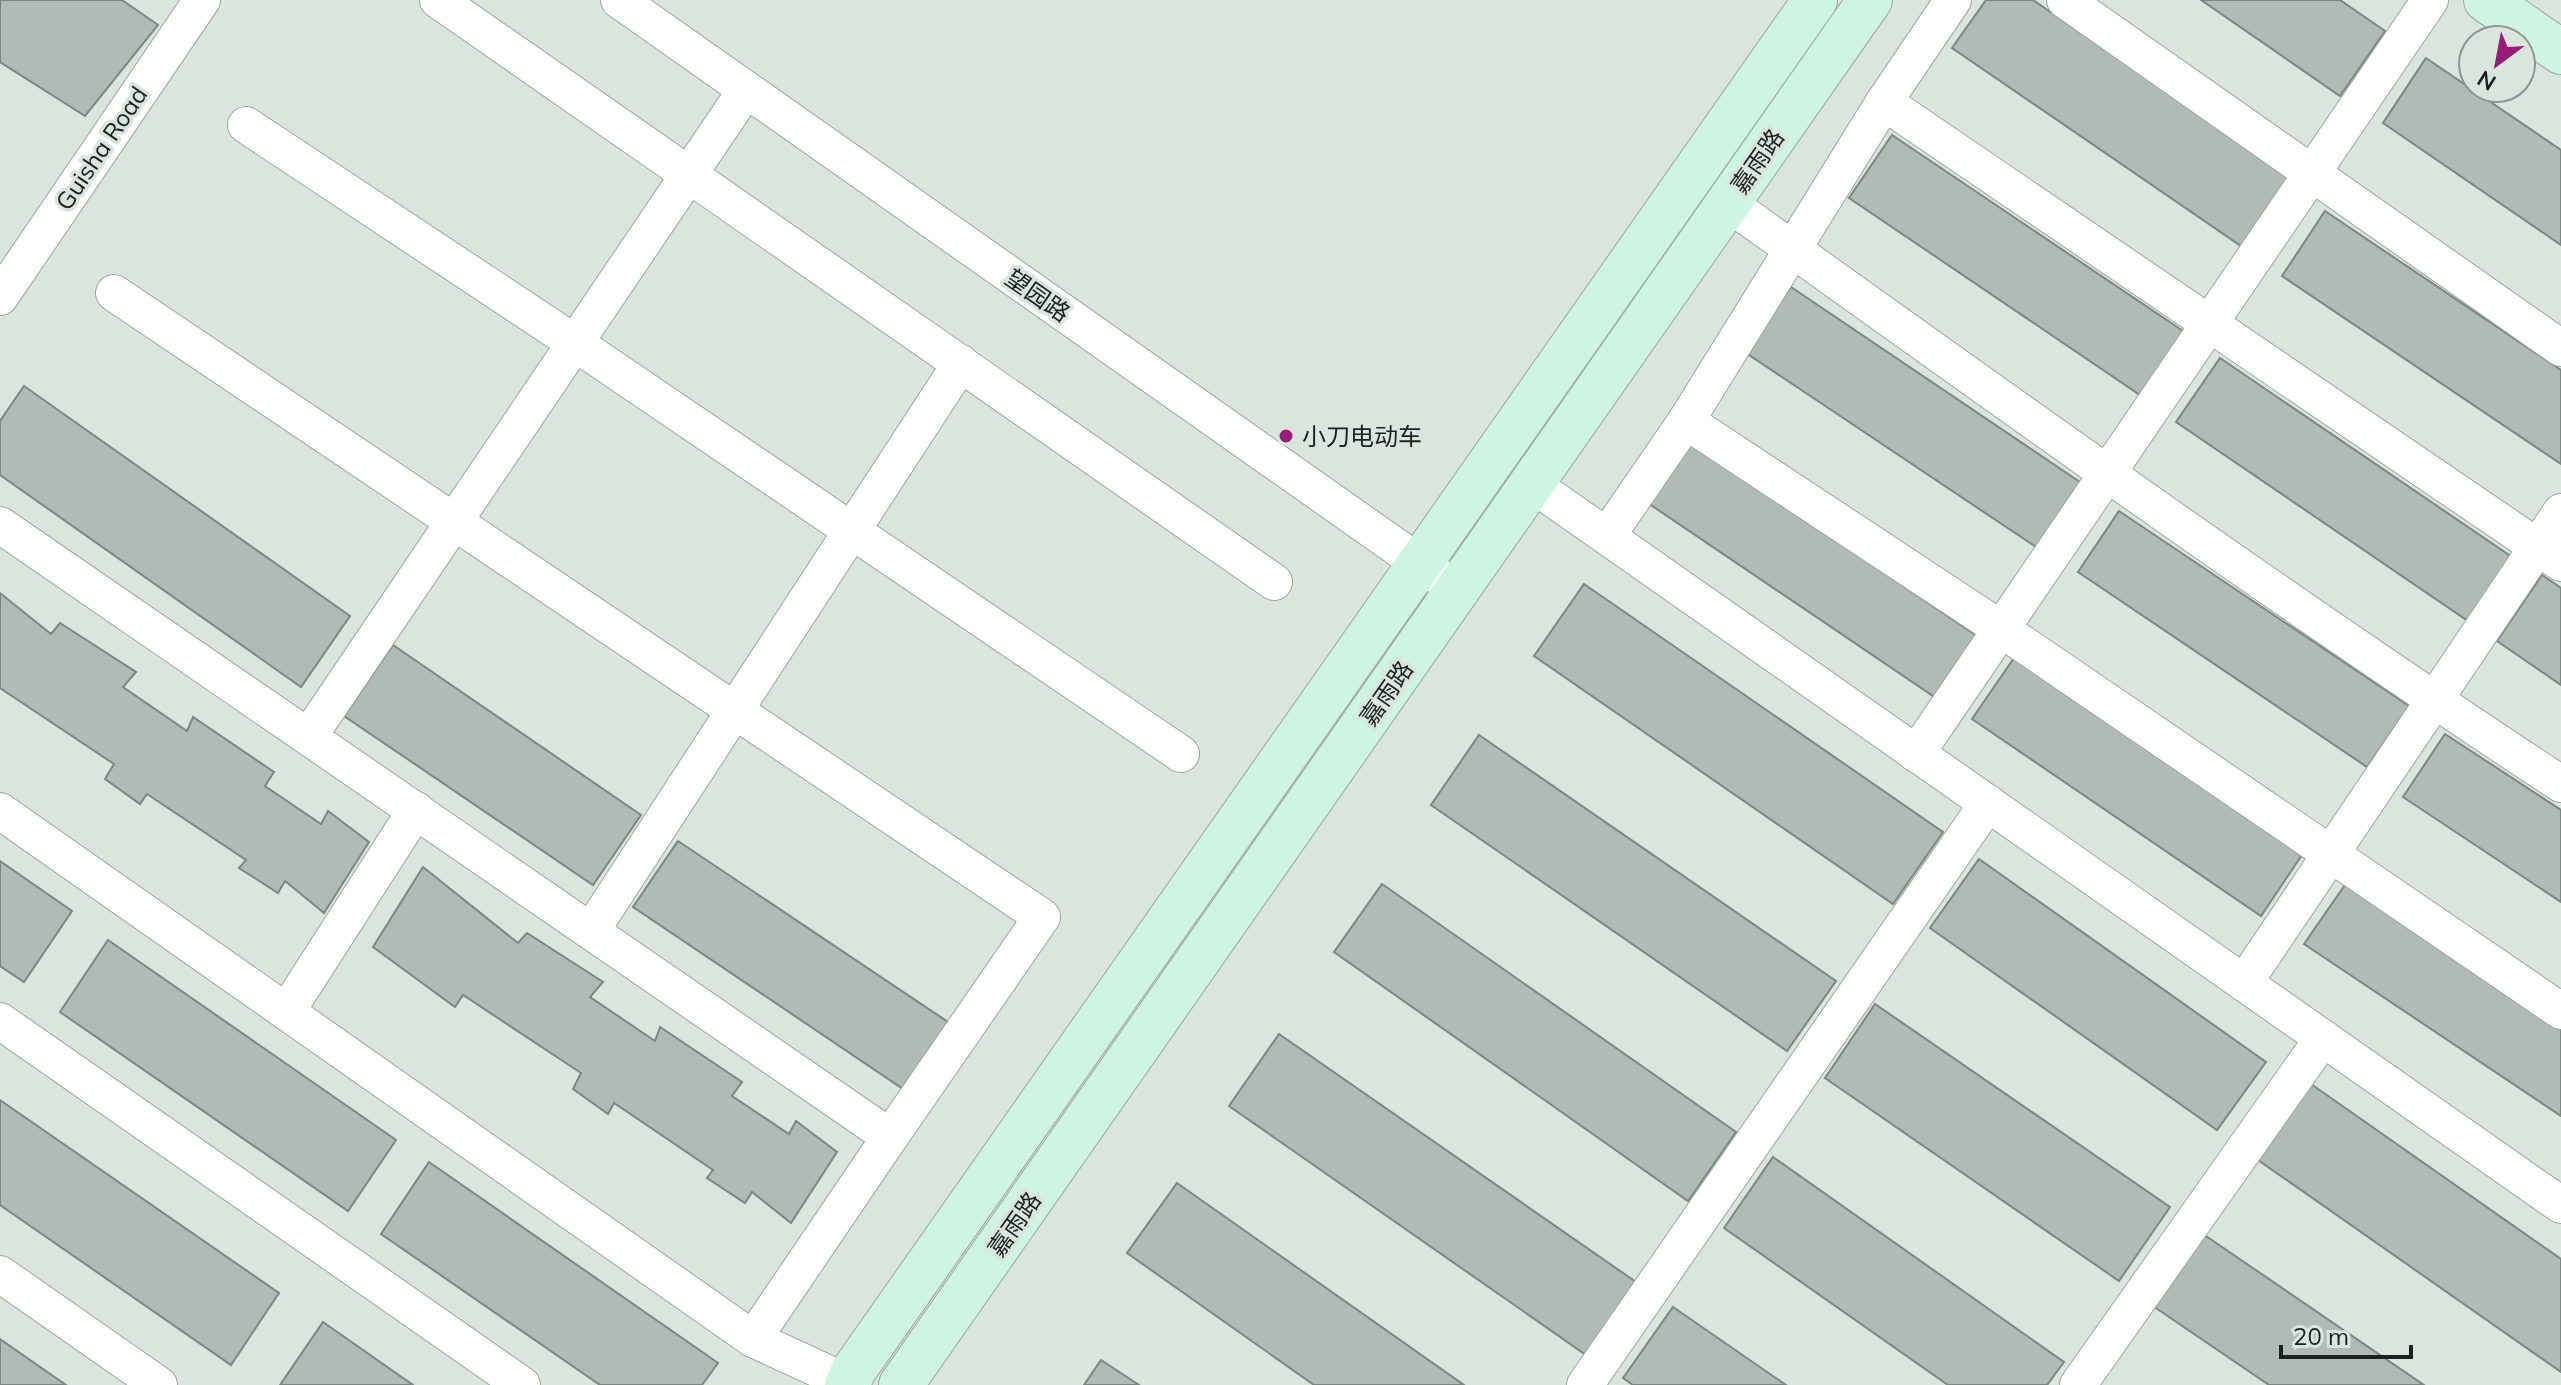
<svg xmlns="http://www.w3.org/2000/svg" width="2561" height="1385" viewBox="0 0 2561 1385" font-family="Mulish,'Noto Sans SC',sans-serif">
<rect width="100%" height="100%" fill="#dae5de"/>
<!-- building -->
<g fill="#b1bbb5" stroke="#7d8781" stroke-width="2">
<path d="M0,0h122l36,25 -73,91 -85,-54z"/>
<path d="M1986,0h47l256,176 -48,70 -289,-198z"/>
<path d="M2201,0h139l45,31 -45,65z"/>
<path d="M2426,58l135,92v95l-178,-122z"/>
<path d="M1892,135l291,196 -43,64 -291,-197z"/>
<path d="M2325,211l236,159v94l-279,-188z"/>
<path d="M1791,287l289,195 -44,65 -290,-194z"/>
<path d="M2220,358l292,199 -44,64 -292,-199z"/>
<path d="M24,386l326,230 -49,71 -301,-212v-54z"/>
<path d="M1681,436l296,200 -41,62 -297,-201z"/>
<path d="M2119,511l290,195 -42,61 -289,-195z"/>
<path d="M2542,575l19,13v97l-64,-44z"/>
<path d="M1584,584l359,248 -50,72 -359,-248z"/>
<path d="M0,593l51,41 9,-11 76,49 -13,15 64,44 6,-14 81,55 -9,14 56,38 7,-13 41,31 -45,71 -39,-32 -7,12 -39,-25 7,-8 -99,-66 -7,10 -35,-25 9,-15 -114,-76z"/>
<path d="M393,645l248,170 -48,70 -249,-169z"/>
<path d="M2014,658l288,197 -41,61 -289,-197z"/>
<path d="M2445,734l116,76v92l-158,-105z"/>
<path d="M1479,735l357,246 -49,70 -356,-246z"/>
<path d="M678,841l282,189 -45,67 -282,-190z"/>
<path d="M1979,859l287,203 -49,68 -287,-202z"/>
<path d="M0,861l72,50 -48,71 -24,-16z"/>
<path d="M423,867l95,76 9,-10 76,49 -13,15 65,44 5,-14 82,55 -10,14 57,38 7,-13 41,31 -46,71 -39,-31 -7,11 -38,-25 6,-8 -99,-67 -6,11 -35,-25 8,-16 -118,-78 -8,12 -82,-60z"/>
<path d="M1382,884l354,248 -48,69 -354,-249z"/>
<path d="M2345,885l216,144v87l-257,-172z"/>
<path d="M108,940l288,200 -48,71 -288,-199z"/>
<path d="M1875,1004l295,203 -51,74 -294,-203z"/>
<path d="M1279,1034l357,248 -50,73 -357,-249z"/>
<path d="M2311,1084l250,175v113l-303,-212z"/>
<path d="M0,1100l279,193 -48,72 -231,-160z"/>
<path d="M1773,1157l291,205 -17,23h-99l-224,-157z"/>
<path d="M429,1162l289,201 -16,22h-102l-219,-151z"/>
<path d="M1177,1183l287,202h-150l-187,-132z"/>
<path d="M2203,1234l221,151h-155l-116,-79z"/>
<path d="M1673,1307l113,78h-153l-10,-7z"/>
<path d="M323,1322l90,63h-133z"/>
<path d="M0,1339l66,46h-66z"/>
<path d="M1101,1360l38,25h-55z"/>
</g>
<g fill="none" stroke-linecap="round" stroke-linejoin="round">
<defs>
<g id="street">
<path d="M438,0l836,582"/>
<path d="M619,0l823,579"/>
<path d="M2065,0l496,348"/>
<path d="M1884,102l677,461"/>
<path d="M246,125l329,218 606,411"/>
<path d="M1728,203c275,197 550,395 833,581"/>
<path d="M114,293l928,624 -152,220"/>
<path d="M0,297l202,-297"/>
<path d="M1686,421l315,208 560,382"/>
<path d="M1532,484l1029,721"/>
<path d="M0,525l890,612 -137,202"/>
<path d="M1607,536l79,-115 198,-319 69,-102"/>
<path d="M309,736l437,-646"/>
<path d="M1916,754l514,-754"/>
<path d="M0,811l753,528 100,46"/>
<path d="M591,931l370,-568"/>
<path d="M2244,983l317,-471"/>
<path d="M287,1011l129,-201"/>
<path d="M0,1021l522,364"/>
<path d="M0,1274l159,111"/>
<path d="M1585,1385l403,-582"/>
<path d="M2078,1385l245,-347"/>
</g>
<g id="secondary">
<path d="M2486,0l75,52"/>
<path d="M847,1385l7,-15 961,-1370"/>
<path d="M901,1385l969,-1385"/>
</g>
</defs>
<!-- street casing -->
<use href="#street" stroke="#9ca5a0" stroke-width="38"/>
<!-- secondary casing -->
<use href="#secondary" stroke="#9ca5a0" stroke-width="46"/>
<!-- street -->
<use href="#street" stroke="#fff" stroke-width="36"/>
<!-- secondary -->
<use href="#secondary" stroke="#cdf5e2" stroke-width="44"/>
</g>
<!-- markers -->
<circle fill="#971e78" stroke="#dae5de" stroke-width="3" cx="1286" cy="436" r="8"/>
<g text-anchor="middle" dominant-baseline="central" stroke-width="7" stroke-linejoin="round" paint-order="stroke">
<!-- street labels -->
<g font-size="24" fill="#1c201e" stroke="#dae5de">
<text transform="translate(101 148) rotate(-56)">Guisha Road</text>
<text transform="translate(1757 161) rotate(-55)">嘉雨路</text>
<text transform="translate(1038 295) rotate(35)">望园路</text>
<text transform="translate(1386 693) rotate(-55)">嘉雨路</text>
<text transform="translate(1014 1224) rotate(-55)">嘉雨路</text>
</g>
<!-- poi labels -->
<g font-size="24" fill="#1c201e" stroke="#dae5de" text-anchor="start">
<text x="1302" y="436">小刀电动车</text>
</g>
</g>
<!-- north arrow -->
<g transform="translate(2497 64) rotate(212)"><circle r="38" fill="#dae5de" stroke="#8e9691" stroke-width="2"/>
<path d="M0-6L14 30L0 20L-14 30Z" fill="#971e78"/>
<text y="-12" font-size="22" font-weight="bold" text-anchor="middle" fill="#1c201e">N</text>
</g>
<!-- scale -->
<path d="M2281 1345v12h130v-12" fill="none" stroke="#1c201e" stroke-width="4"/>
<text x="2293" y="1345" font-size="24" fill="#1c201e" stroke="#dae5de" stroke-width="6" paint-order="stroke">20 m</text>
</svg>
